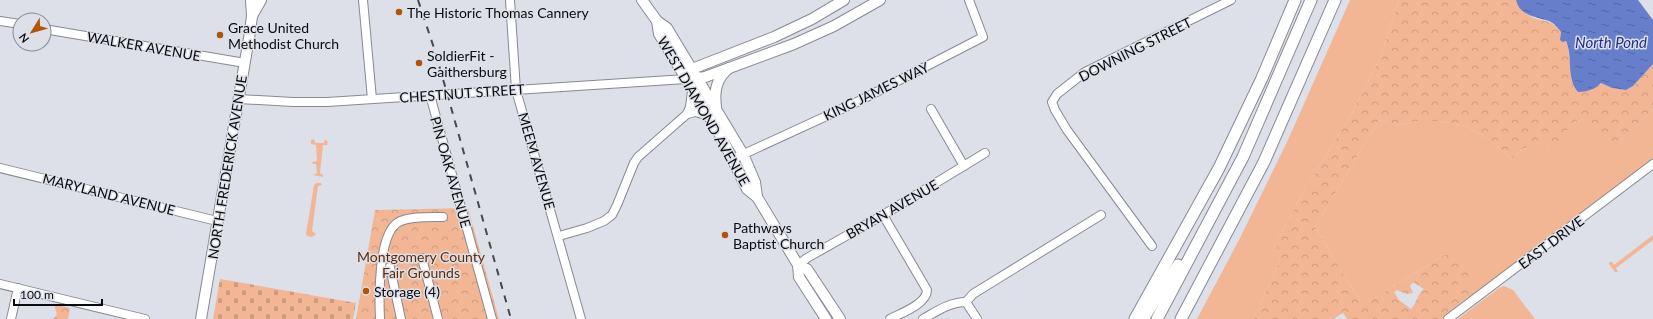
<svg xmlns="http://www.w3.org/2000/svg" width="1653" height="319" viewBox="0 0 1653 319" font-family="Lato,sans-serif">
<defs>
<pattern id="forest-crowns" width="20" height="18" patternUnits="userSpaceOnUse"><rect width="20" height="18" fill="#f2b694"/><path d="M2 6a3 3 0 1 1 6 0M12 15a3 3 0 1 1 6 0" fill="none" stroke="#ce9b7e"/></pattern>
<pattern id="cemetery-stones" width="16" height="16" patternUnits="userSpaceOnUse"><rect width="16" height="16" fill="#f2b694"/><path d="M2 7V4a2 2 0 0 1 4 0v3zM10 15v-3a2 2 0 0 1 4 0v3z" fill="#ce9b7e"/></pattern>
<pattern id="water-ripples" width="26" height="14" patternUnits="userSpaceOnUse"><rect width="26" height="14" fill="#677ecb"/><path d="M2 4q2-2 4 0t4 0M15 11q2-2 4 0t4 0" fill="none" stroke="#5365a3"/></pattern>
</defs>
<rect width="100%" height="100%" fill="#dde0e9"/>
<!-- grass -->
<g fill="#f2b694">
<path d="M1350,0h49l-19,58 -29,57 -50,81 -23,44 2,20 -26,59h-57l43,-81 48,-98z"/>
<path d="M1653,109v51l-210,159h-4l30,-23 -28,-39 -63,39 -10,5h-8l-45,-74 64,-107 20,5 18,-4h23l25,5 23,12 23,21c4,-3 8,-8 13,-10 10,-5 24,1 33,-6 10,-7 12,-25 27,-23 14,1 19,17 30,22l7,-2z"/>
<path d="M314,139l1,4h9l1,-4 3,3 -1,3h-4l-3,28 3,2v2l-10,-2 4,-2 -1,-9h-3l-1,-2 5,-1 -1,-16 -5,-1v-4z"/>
<path d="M316,183h5l1,2 -4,1 -6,45 4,3 -4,3 -5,-1 -1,-2 8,-49z"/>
<path d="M1653,235v5l-37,28 2,4h-3l-6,-8v-2h3l2,3z"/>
<path d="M1504,286l9,4 22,29h-77l41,-31z"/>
</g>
<!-- forest -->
<g fill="url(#forest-crowns)" fill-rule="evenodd">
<path d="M1399,0h117l1,3c3,4 6,9 11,12 13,8 22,2 33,17l-1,5c12,8 7,13 10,25l30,23 1,-2 11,5 14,2 7,-4 20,-22v45l-32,31 -7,2c-11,-5 -16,-19 -29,-22 -15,-3 -18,14 -26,22 -9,9 -26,2 -36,7 -4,2 -8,7 -12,10l-23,-21 -23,-12 -25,-5h-23l-18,4 -20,-5 -64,107 45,74h8l10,-5 63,-39 5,-2h11l8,6 4,10 2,17 -2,8 -30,23h-92l-4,-6 -10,6h-79l26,-59 -3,-10 1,-10 23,-44 50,-81 29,-57zM1413,282l11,7c-7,5 -7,14 -13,20l-12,-9 -5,-8 3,-2 9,4 7,-1 -3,-7z"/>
<path d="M468,208l31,111h-143l19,-109z"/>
<path d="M54,304l16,4 -2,11h-15l4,-4z"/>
</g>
<!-- cemetery -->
<path fill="url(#cemetery-stones)" d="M220,279l136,24 -3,16h-140z"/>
<!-- water -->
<path fill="url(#water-ripples)" d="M1516,0h122l15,20v44l-20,22 -7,4 -14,-2 -11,-5c-5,6 -15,9 -23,9 -12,-14 -5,-36 -12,-51l-3,1 -3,-2 1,-8c-3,-4 -7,-9 -12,-11 -13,-4 -29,-5 -33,-21z"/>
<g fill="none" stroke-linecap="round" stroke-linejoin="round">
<defs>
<g id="minor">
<path d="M363,0l9,99"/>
<path d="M510,0l6,90 65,229"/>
<path d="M0,21l20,3"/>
<path d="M44,29l201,34"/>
<path d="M430,95l62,224"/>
<path d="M239,99l54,3h34l359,-23"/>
<path d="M931,109l33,57"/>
<path d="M687,114l8,-2 14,4"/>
<path d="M733,159l126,-58 124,-64 -14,-37"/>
<path d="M0,168l217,53"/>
<path d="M883,215l44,75c0,14 -26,23 -37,29"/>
<path d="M559,236l28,-8 17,-7 8,-6 5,-10 17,-42 4,-6 49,-43 3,-7 2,-16"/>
<path d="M1152,246l-85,-116 -12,-20 -3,-8 5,-8 28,-22 146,-72"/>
<path d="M422,258l16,61"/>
<path d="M798,265l9,-7 76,-43 102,-62"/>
<path d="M390,267l11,52"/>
<path d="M0,284l145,35"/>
<path d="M966,302l7,-8 128,-79"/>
<path d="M11,319l7,-31"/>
<path d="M380,319c-1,-22 -2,-82 17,-96 10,-7 34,-6 46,-6"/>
<path d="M923,319c14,-8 27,-17 43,-17l11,17"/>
<path d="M1448,319l205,-155"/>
</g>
<g id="major">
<path d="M642,0l15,21 2,13 63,104 25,51 10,8"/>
<path d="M252,16l9,-16"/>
<path d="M657,21l10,7 76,126 12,28 2,15 41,68 1,12 27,42"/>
<path d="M689,74l3,-5 82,-32 38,-18 32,-19"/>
<path d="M692,79l13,-2 89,-33 40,-18 46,-26"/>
<path d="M716,107c-2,-16 0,-28 13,-39"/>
<path d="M798,265l9,4 33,50"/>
<path d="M201,319l49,-287 2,-16 -1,-16"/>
</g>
<g id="highway">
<path d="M1135,319l84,-151 43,-90 33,-78"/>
<path d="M1143,319l35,-54"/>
<path d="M1157,319l86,-162 68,-157"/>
<path d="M1181,319l83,-157 71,-162"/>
</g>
</defs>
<!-- minor casing -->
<use href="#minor" stroke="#878a92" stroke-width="10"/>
<!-- major casing -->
<use href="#major" stroke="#878a92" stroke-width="12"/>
<!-- highway casing -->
<use href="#highway" stroke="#878a92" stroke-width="13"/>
<!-- minor -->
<use href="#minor" stroke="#fff" stroke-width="8"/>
<!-- major -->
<use href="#major" stroke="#fff" stroke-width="10"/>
<!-- highway -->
<use href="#highway" stroke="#fff" stroke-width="11"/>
<!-- rail -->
<path stroke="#46484c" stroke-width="2" stroke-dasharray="7 7" stroke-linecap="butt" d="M418,0l17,51 76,268"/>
</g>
<!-- markers -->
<g fill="#b35405" stroke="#dde0e9" stroke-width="1.5">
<circle cx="399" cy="12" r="4"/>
<circle cx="220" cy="35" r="4"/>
<circle cx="419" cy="63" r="4"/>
<circle cx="725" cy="235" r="4"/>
<circle cx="366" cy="291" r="4"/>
</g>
<g text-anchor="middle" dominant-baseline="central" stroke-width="3" stroke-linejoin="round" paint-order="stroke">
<!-- poi labels -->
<g font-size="14" fill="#0a0b0e" stroke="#dde0e9" text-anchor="start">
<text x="407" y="12">The Historic Thomas Cannery</text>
<text x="228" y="27">Grace United<tspan x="228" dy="16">Methodist Church</tspan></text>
<text x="427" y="55">SoldierFit -<tspan x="427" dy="16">Gaithersburg</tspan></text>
<text x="733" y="227">Pathways<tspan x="733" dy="16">Baptist Church</tspan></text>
<text x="374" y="291">Storage (4)</text>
</g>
<!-- street labels -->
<g font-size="14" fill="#0a0b0e" stroke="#dde0e9">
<text transform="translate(144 46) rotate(10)">WALKER AVENUE</text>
<text transform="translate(1135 49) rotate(-27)">DOWNING STREET</text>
<text transform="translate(876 91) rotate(-26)">KING JAMES WAY</text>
<text transform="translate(462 93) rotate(-4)">CHESTNUT STREET</text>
<text transform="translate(704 111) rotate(60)">WEST DIAMOND AVENUE</text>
<text transform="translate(537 161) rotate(74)">MEEM AVENUE</text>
<text transform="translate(227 167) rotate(-81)">NORTH FREDERICK AVENUE</text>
<text transform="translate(451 172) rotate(74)">PIN OAK AVENUE</text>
<text transform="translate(109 194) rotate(14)">MARYLAND AVENUE</text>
<text transform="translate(892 209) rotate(-30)">BRYAN AVENUE</text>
<text transform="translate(1551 242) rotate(-37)">EAST DRIVE</text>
</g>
<!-- park labels -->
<g font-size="14" fill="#602b04" stroke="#dde0e9">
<text x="421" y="256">Montgomery County<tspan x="421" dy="16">Fair Grounds</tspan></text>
</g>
<!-- water labels -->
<g font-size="15" font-style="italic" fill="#202d88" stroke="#dde0e9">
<text x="1611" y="42">North Pond</text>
</g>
</g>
<!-- north arrow -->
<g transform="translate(32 32) rotate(233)"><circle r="19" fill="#dde0e9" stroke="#898b91"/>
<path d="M0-3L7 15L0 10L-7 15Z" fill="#b35405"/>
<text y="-6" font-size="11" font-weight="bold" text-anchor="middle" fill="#0a0b0e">N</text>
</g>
<!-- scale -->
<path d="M14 299v6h88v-6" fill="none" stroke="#0a0b0e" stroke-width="2"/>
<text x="20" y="299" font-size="12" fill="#0a0b0e" stroke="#dde0e9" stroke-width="3" paint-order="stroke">100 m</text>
</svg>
